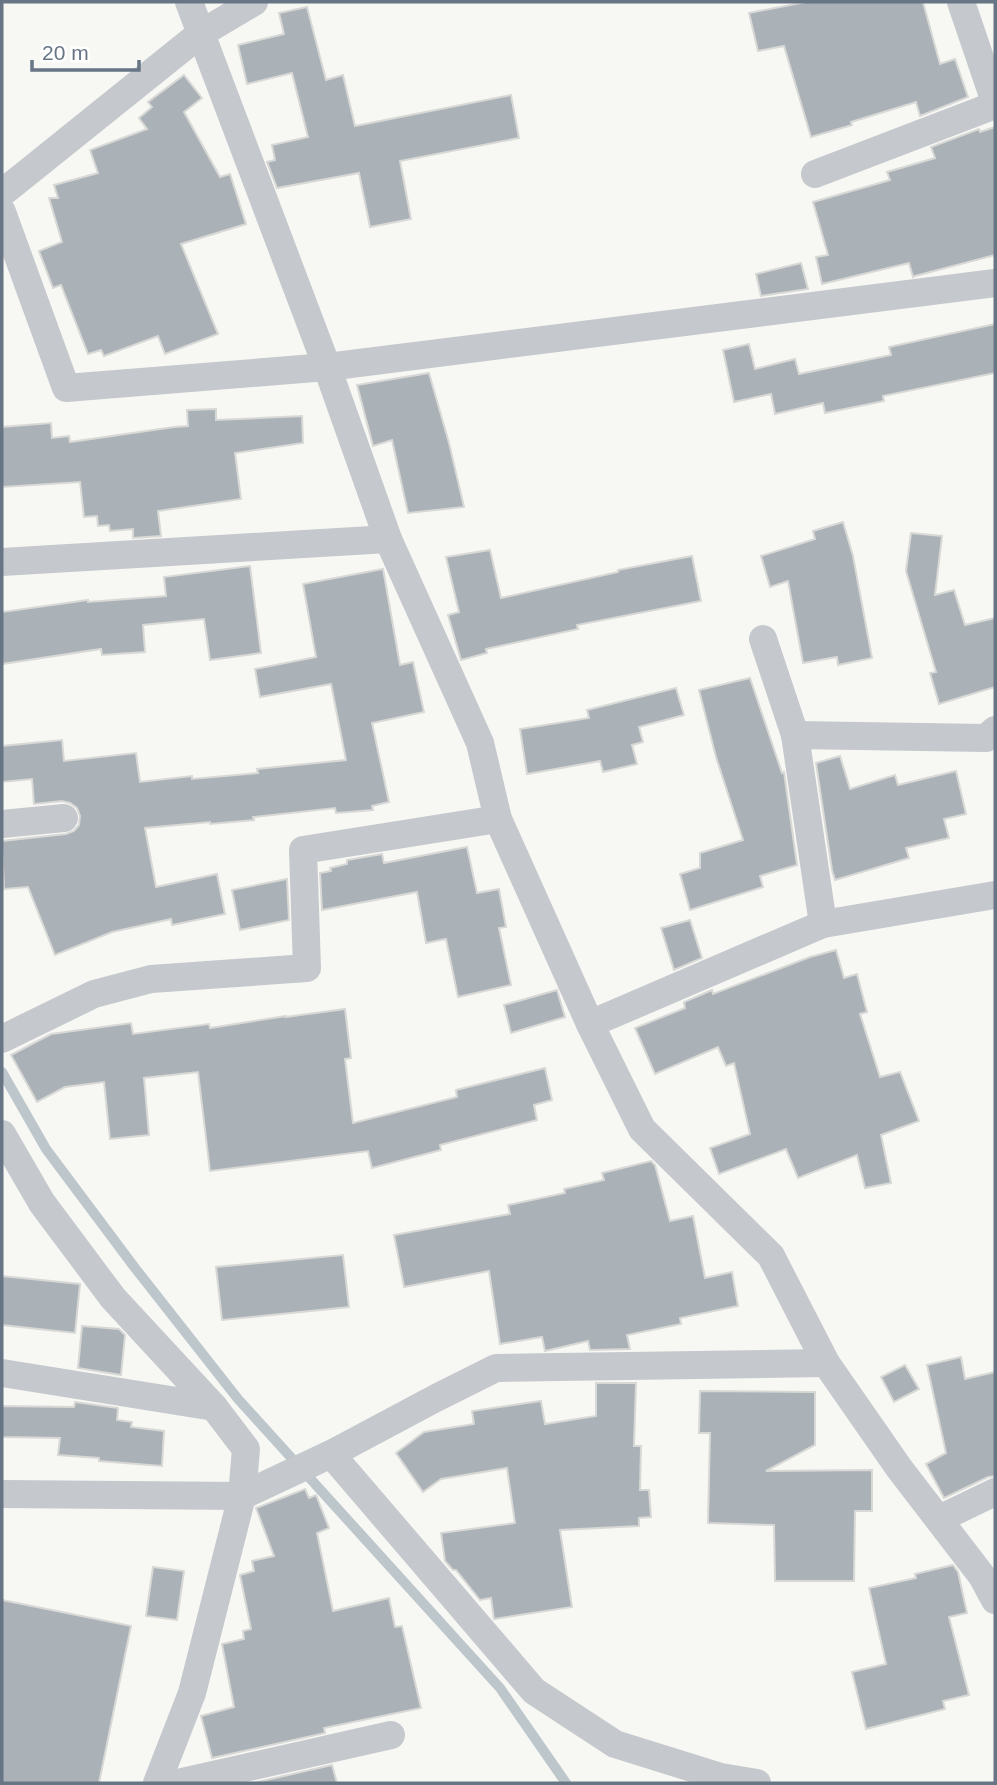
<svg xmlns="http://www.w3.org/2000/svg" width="997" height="1785" viewBox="0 0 997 1785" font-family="Helvetica,sans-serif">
<rect width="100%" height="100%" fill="#f7f7f4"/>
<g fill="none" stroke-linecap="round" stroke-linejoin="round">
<!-- stream -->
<path stroke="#bcc6cb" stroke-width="10" d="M2,1072l44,77 89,119 103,131 262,289 66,95"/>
</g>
<!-- building -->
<g fill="#aab1b7" stroke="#d8d9d6" stroke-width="2">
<path d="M806,2h117l17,62 15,-5 13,38 -48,19 -4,-14 -65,20 1,3 -41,12 -27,-91 -26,5 -9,-38z"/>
<path d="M307,7l19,73 17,-5 12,51 156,-31 8,43 -119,23 11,58 -41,8 -11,-54 -82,15 -10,-26 8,-2 -3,-15 36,-8 -16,-64 -45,11 -9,-39 46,-11 -5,-21z"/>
<path d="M184,75l18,23 -18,14 36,65 10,-3 16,50 -65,20 37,90 -53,20 -7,-18 -54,20 -3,-6 -13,4 -27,-69 -8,3 -14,-37 23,-9 -13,-44h9l-4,-13 44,-12 -8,-23 57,-21 -8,-11 13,-11 -4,-5z"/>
<path d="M995,127v128l-80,21 -2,1 -4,-14 -87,21 -6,-27 12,-2 -15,-53 77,-22 -3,-8 48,-14 -4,-11 48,-18 1,3z"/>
<path d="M801,263l7,26 -47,7 -5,-22z"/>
<path d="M995,324v49l-112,23 1,5 -59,12 -2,-10 -48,11 -4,-20 -37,8 -11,-52 26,-6 6,25 40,-10 4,15 92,-19 -2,-8z"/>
<path d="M429,373l20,70 15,64 -56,6 -16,-73 -19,6 -16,-61z"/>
<path d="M216,409v11l86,-4 1,27 -68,10 6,46 -83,12 3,25 -28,2v-9l-23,2 -1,-6 -11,1 -1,-10 -13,1 -4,-35 -78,5v-60l49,-4 1,15 17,-2 1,6 104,-15 14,-1 -1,-16z"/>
<path d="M843,522l10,34 19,102 -34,7 -1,-8 -34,6 -15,-82 -18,6 -9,-31 54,-17 -2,-8z"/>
<path d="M911,533l31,3 -7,59 19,-5 11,35 30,-7v69l-56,17 -9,-31 6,-1 -30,-101z"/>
<path d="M490,550l11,48 117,-26v-2l74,-14 9,45 -124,24 1,4 -92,20 1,4 -26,7 -13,-45 11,-3 -13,-55z"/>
<path d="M250,566l11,87 -51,7 -6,-41 -61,6 2,27 -43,3 -1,-6 -99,15v-52l86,-12v2l78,-6 -2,-19z"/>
<path d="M383,569l17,96 13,-3 11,50 -52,11 17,79 -17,4 1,4 -37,3 -1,-5 -82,9 1,3 -44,4v-2l-65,6 11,59 61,-13 8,40 -53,11 -1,-6 -59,13 -57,23 -27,-68 -24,2 -2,-48 64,-7 8,-3 5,-6 1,-9 -3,-8 -7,-5 -8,-2 -28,3 -2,-25 -30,3v-36l60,-6 2,21 72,-8 4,29 52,-6v3l66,-6 -1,-4 89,-9 -15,-76 -71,13 -5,-28 61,-12 -13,-73z"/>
<path d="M750,678l32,95 2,-1 13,93 -37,11 3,11 -73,23 -10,-36 20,-6v-15l43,-13 -27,-83 -17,-67z"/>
<path d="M676,688l8,27 -45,12 4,15 -11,3 5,19 -34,8 -3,-11 -73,13 -7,-45 69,-11 -2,-8z"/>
<path d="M840,756l10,33 45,-14 3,10 58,-14 10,43 -22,5 5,19 -43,10 3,10 -74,22 -3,-10 -16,-107z"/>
<path d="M467,847l10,46 22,-4 7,38 -7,1 12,57 -53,12 -12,-58 -20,4 -9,-51 -95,18 -2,-37 11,-2 -1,-3 17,-4v-4l35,-6 2,9z"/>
<path d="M287,879l2,41 -49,10 -8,-40z"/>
<path d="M690,920l12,38 -28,12 -13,-42z"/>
<path d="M836,950l8,28 13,-4 10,38 -7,2 20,63 20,-5 19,49 -38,14 10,48 -26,5 -8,-33 -59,23 -12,-29 -67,25 -9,-26 40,-14 -16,-71 -8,3 -8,-19 -63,27 -20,-46 50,-20 -1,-6 28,-12 1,4 97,-37z"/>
<path d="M557,990l8,27 -54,16 -7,-28z"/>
<path d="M345,1009l6,49 -6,1 8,64 104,-26 -1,-7 89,-22 7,32 -18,5 3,15 -97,25 1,5 -69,18 -4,-17 -158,20 -12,-99 -54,6 5,57 -39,4 -6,-57 -39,5 -28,15 -26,-47 40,-21 80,-11 2,11 76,-10 1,4 76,-12v1z"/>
<path d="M651,1161l4,4 15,56 23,-5 12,62 27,-6 6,34 -58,12 1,6 -54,11 3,14 -40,1 -2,-9 -43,10 -3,-14 -42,7 -11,-73 -85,16 -10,-52 116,-21 -2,-9 57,-12 -1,-4 40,-9 -2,-7z"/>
<path d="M343,1255l6,52 -127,13 -6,-53z"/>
<path d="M2,1276l78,8 -5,49 -73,-8z"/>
<path d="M82,1326l37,3 6,6 -4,40 -43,-7z"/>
<path d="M961,1357l4,22 30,-7v104l-7,1 -44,21 -18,-34 20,-11 -19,-88z"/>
<path d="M905,1365l14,24 -25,13 -13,-25z"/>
<path d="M596,1383h40l-2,63h7l-1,44h9l2,27 -12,1v8l-79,4 12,77 -78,12 -3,-21 -11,2 -24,-30h-3l-8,-9 -4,-28 74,-10 -8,-55 -66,11 -18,13 -27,-39 28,-21 50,-8 -2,-13 69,-10 4,23 51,-8z"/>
<path d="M700,1391l115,1v53l-49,26 106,-1v41h-17l-1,70h-79l-1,-56 -66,-2 2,-90h-11z"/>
<path d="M75,1402l43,6 -1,12 15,2 -1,5 33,4 -2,35 -63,-5v-3l-41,-3 2,-17 -58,-1v-31l72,1z"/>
<path d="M305,1489l4,9 7,-3 13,33 -12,5 16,78 56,-13 6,29 7,-1 19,82 -97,20 1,5 -113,25 -11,-42 33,-9 -12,-63 22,-5 -1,-8 8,-2 -11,-54 14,-4 -2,-10 22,-5 -18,-48z"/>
<path d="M953,1565l5,7 9,41 -18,4 20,78 -26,6 2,8 -79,20 -14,-57 34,-8 -17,-76 47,-10 -1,-4z"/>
<path d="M153,1567l31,4 -7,49 -31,-4z"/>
<path d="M2,1600l129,26 -32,157h-97z"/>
<path d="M332,1765l5,18h-84z"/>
</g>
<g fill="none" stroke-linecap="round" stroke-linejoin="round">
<!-- minor -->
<g stroke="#c5c8cc" stroke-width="28">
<path d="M189,2l138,365 61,172 92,204 18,76 92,205 52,105 129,127 55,107 73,105 83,108 13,24"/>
<path d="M961,2l34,100"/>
<path d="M815,174l180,-69"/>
<path d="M2,193l198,-159 54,-32"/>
<path d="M2,212l64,176 261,-21 668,-84"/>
<path d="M2,562l386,-23"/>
<path d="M795,735l191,3 9,-8"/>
<path d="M2,824l62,-6"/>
<path d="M823,924l172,-29"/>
<path d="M590,1024l233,-100 -28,-189 -32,-96"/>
<path d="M2,1039l92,-45 57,-15 156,-11 -4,-118 195,-31"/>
<path d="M2,1134l40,69 71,95 101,109 32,42 -4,47 -50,197 -35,90"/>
<path d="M2,1373l212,34"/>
<path d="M331,1454l203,237 81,53 106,33 36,6"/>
<path d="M2,1494l240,2 89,-42 105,-56 60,-30 330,-5"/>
<path d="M939,1519l56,-27"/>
<path d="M178,1783l213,-48"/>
</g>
</g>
<!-- border -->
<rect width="997" height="1785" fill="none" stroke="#677585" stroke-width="7"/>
<!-- scale -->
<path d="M32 60v10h107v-10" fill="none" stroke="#677585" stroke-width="3.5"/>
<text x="42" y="60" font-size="21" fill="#677585" stroke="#ffffff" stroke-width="5" paint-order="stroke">20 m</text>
</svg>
